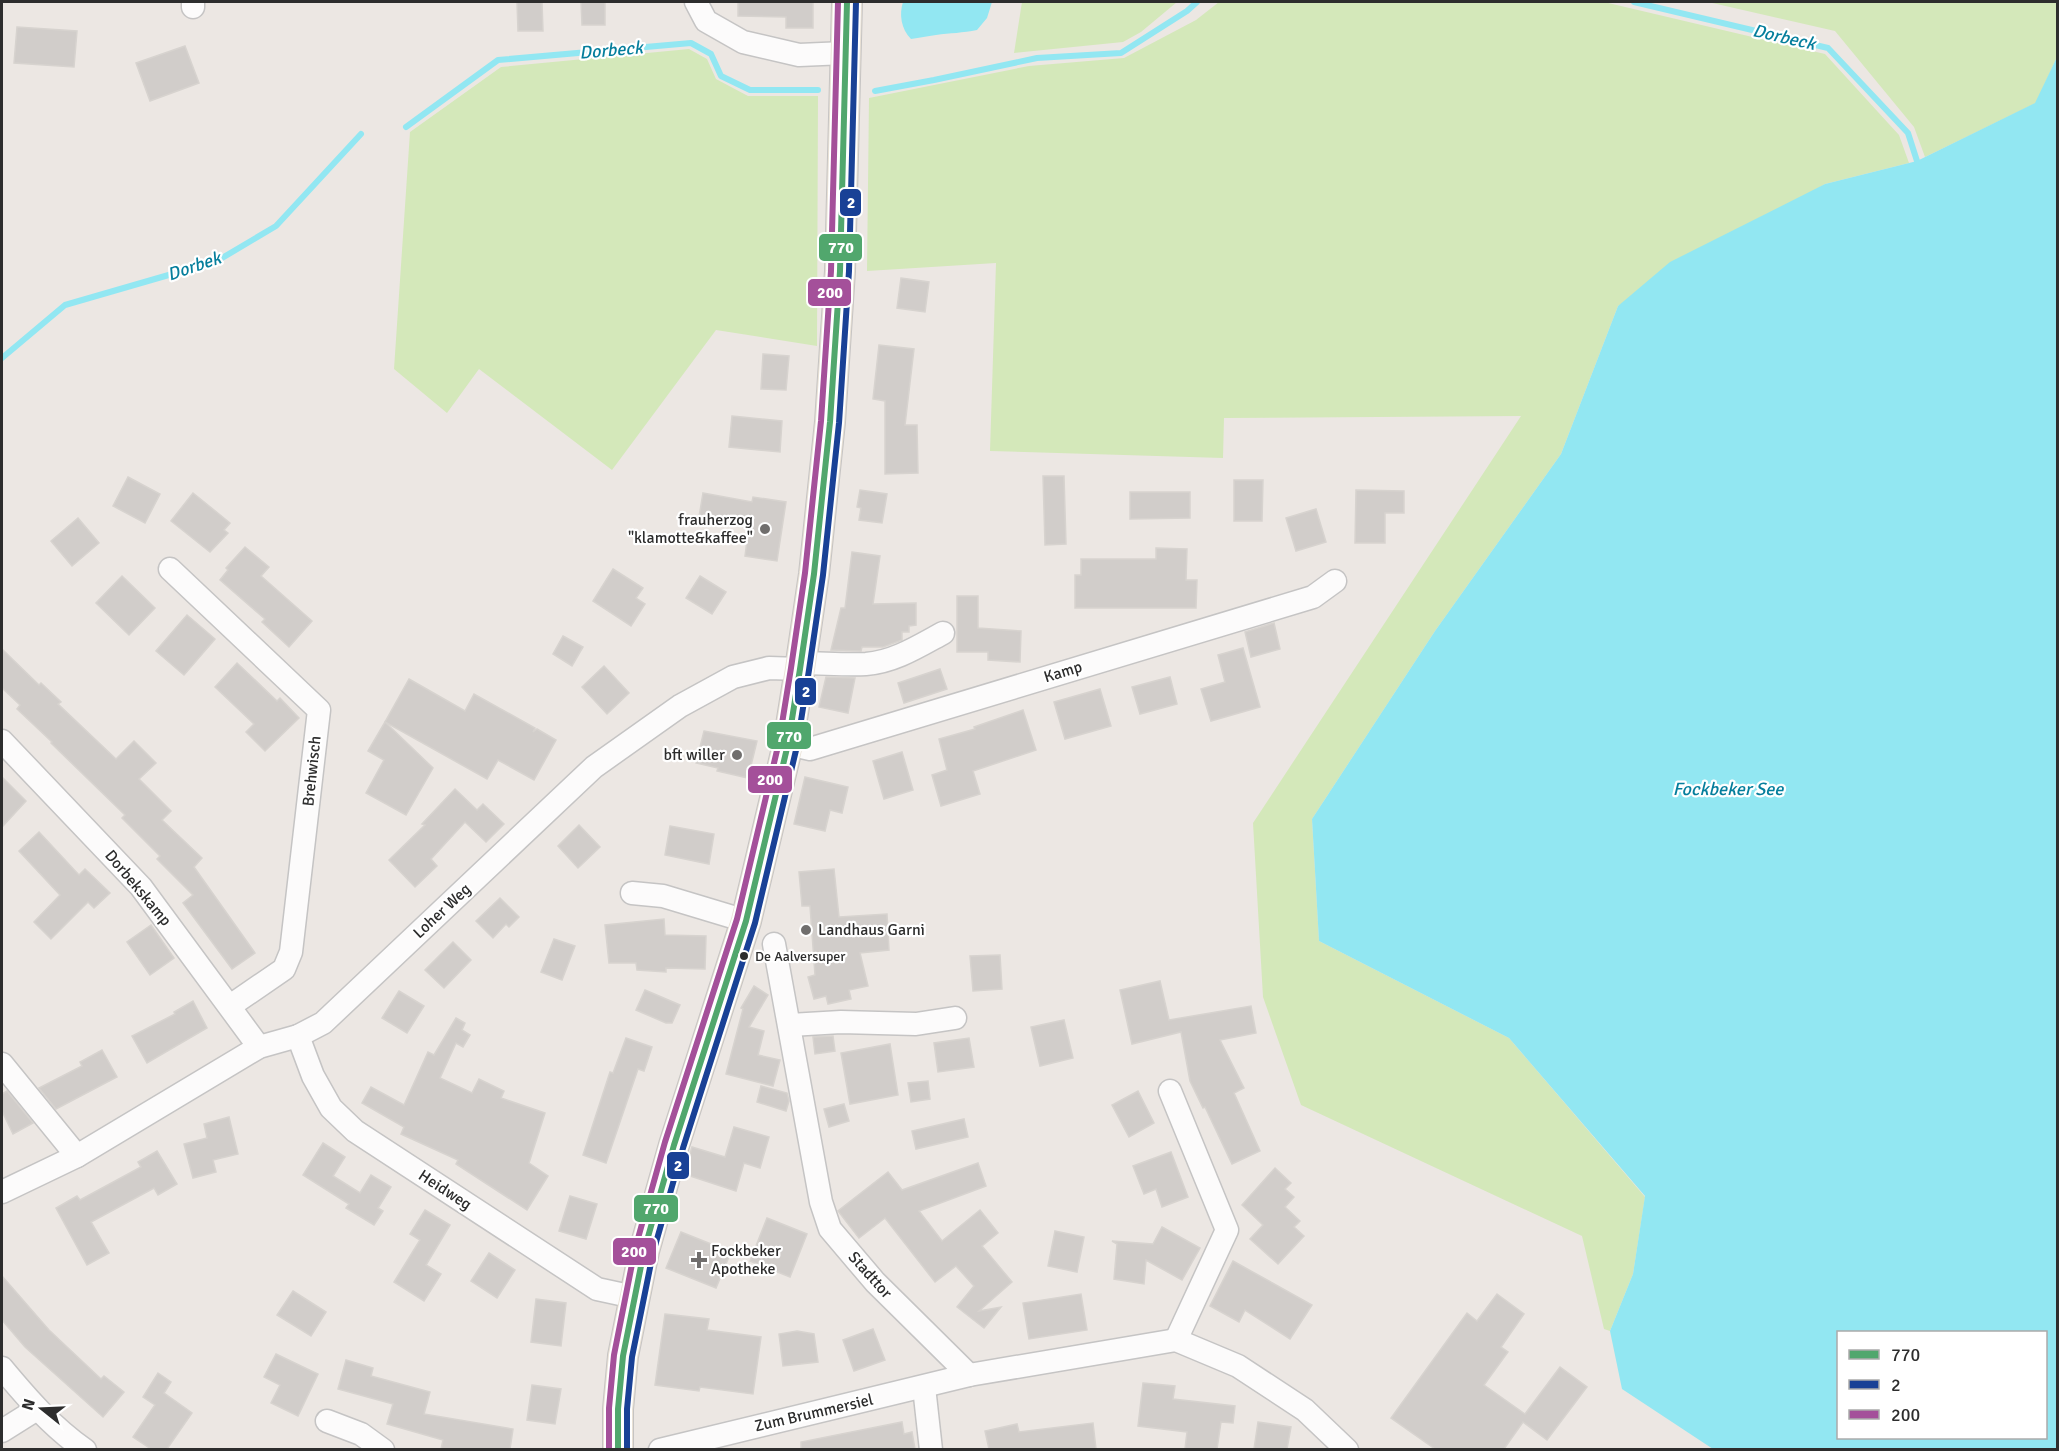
<svg xmlns="http://www.w3.org/2000/svg" width="2059" height="1451" viewBox="0 0 2059 1451" font-family="Signika,sans-serif">
<rect width="100%" height="100%" fill="#ece7e3"/>
<!-- green -->
<g fill="#d4e8ba">
<path d="M1022,2h155l-36,30 -18,10 -109,11z"/>
<path d="M1219,2h385l221,52 74,81 10,28 -84,21 -207,122 -57,148 -126,177 -123,188 7,122 190,97 136,159 -12,77 -23,57 -6,-2 -22,-93 -281,-131 -38,-108 -10,-174 268,-407 -297,2 -1,40 -233,-7 6,-188 -129,8 2,-173 160,-32 95,-8 72,-38z"/>
<path d="M1708,2h349v55l-21,46 -111,54 -11,-30 -79,-96z"/>
<path d="M689,49l18,10 9,20 32,17h70l-1,250 -101,-16 -104,140 -133,-101 -32,44 -53,-44 16,-237 91,-65z"/>
</g>
<!-- water -->
<g fill="#92e7f2" fill-rule="evenodd">
<path d="M903,2h89l-5,16 -10,12c-14,3 -27,3 -41,5 -9,1 -16,3 -25,4 -10,-10 -12,-25 -8,-37z"/>
<path d="M2057,57v1392h-344l-91,-60 -12,-58 23,-57 12,-78 -136,-158 -190,-97 -7,-122 123,-188 126,-177 57,-148 52,-44 155,-78 92,-23 118,-58zM1838,1332h208v106h-208z"/>
</g>
<g fill="none" stroke-linecap="round" stroke-linejoin="round">
<!-- stream -->
<g stroke="#92e7f2" stroke-width="6">
<path d="M1634,2l194,46 80,85 9,28"/>
<path d="M875,91l59,-11 103,-22 84,-5 66,-42 10,-9"/>
<path d="M406,127l92,-67 193,-17 20,11 10,22 29,14h68"/>
<path d="M2,358l63,-53 152,-44 59,-35 85,-92"/>
</g>
</g>
<!-- building -->
<g fill="#d1cdca" stroke="#d7d3cf" stroke-width="1.5">
<path d="M517,2h25l1,29h-25z"/>
<path d="M581,2h24v23h-23z"/>
<path d="M738,2h75v26h-27v-11l-48,-1z"/>
<path d="M17,27l60,4 -3,36 -60,-4z"/>
<path d="M185,46l14,37 -49,18 -14,-38z"/>
<path d="M901,278l28,4 -4,30 -28,-4z"/>
<path d="M879,345l35,4 -9,76h12l1,48 -33,1v-73l-12,-2z"/>
<path d="M763,354l26,2 -3,34 -25,-1z"/>
<path d="M732,416l50,5 -2,31 -51,-5z"/>
<path d="M1043,476h21l2,68 -21,1z"/>
<path d="M128,477l32,17 -15,29 -32,-17z"/>
<path d="M1234,480h29l-1,41h-28z"/>
<path d="M860,490l27,4 -5,29 -23,-3 2,-12 -4,-1z"/>
<path d="M1356,490l48,1v22h-19v30h-30z"/>
<path d="M1130,492h60v26l-60,1z"/>
<path d="M193,493l37,30 -6,7 4,3 -18,19 -39,-31z"/>
<path d="M703,493l49,9 1,-5 33,5 -9,59 -32,-5 4,-31 -50,-8z"/>
<path d="M1316,509l10,33 -30,9 -10,-33z"/>
<path d="M78,518l21,25 -27,23 -21,-25z"/>
<path d="M245,547l24,20 -8,9 51,45 -23,26 -27,-25 3,-3 -45,-39 8,-10 -2,-2z"/>
<path d="M1156,548l31,1 -1,31h11l-1,28h-121v-33h6v-16h75z"/>
<path d="M852,552l28,4 -7,48 43,-1v22l-7,1v6h-7v8l-19,7h-21l-1,4 -30,-1 10,-42h4z"/>
<path d="M613,569l30,19 -7,10 9,6 -14,22 -38,-25z"/>
<path d="M122,576l33,32 -26,27 -33,-32z"/>
<path d="M700,576l26,16 -14,22 -26,-16z"/>
<path d="M957,596h21v32l43,3 -1,31 -32,-2v-8h-31z"/>
<path d="M187,615l28,24 -31,36 -28,-24z"/>
<path d="M1274,623l6,26 -29,8 -6,-25z"/>
<path d="M563,636l20,11 -11,19 -19,-12z"/>
<path d="M1243,648l17,59 -49,14 -10,-32 24,-7 -7,-27z"/>
<path d="M2,649l37,36 2,-2 20,19 -3,2 58,55 18,-18 22,22 -17,16 32,32 -9,9 40,38 -8,9 61,86 -23,16 -49,-66 10,-8 -36,-36 3,-3 -38,-38 3,-3 -74,-72 1,-1 -35,-33 3,-4 -18,-17z"/>
<path d="M237,663l40,38 3,-3 19,20 -34,33 -19,-19 8,-8 -39,-37z"/>
<path d="M604,666l25,27 -22,21 -25,-27z"/>
<path d="M940,669l7,20 -43,14 -6,-20z"/>
<path d="M826,677l29,1 -7,35 -29,-6z"/>
<path d="M1170,677l7,27 -37,10 -8,-27z"/>
<path d="M409,679l56,32 9,-17 61,34 -2,4 4,-3 19,11 -22,40 -36,-20 -11,19 -102,-57z"/>
<path d="M1100,689l11,37 -46,13 -11,-37z"/>
<path d="M1023,710l13,40 -63,21 7,23 -39,12 -9,-31 15,-5 -8,-31 36,-10 -1,-2z"/>
<path d="M385,722l48,46 -27,47 -40,-22 18,-33 -16,-9z"/>
<path d="M704,731l53,10 -9,37 -31,-7 1,-3 -22,-5z"/>
<path d="M902,752l11,38 -29,9 -11,-38z"/>
<path d="M2,777l24,24 -24,26z"/>
<path d="M805,777l43,10 -6,26 -12,-3 -5,21 -31,-7z"/>
<path d="M455,789l22,21 6,-6 21,20 -18,18 -21,-20 -34,37 6,7 -22,21 -26,-27 36,-35 -3,-1z"/>
<path d="M579,825l21,22 -22,21 -20,-22z"/>
<path d="M670,826l44,8 -5,30 -44,-9z"/>
<path d="M39,832l40,43 6,-6 25,24 -16,15 -6,-6 -37,37 -17,-17 26,-27 -41,-44z"/>
<path d="M834,869l5,48 48,-3 2,36 -29,3 8,33 -19,4 2,9 -23,5 -2,-8 -12,3 -6,-22 7,-2 -5,-69h-8l-3,-34z"/>
<path d="M500,898l19,19 -10,10 -3,-3 -13,14 -17,-17z"/>
<path d="M664,919l1,16 41,1 -1,33 -39,-1v4l-29,-2 -1,-7h-27l-4,-38z"/>
<path d="M151,925l23,33 -24,17 -23,-33z"/>
<path d="M554,939l21,7 -13,34 -21,-8z"/>
<path d="M453,942l18,18 -27,28 -19,-18z"/>
<path d="M1000,955l2,34 -29,2 -3,-35z"/>
<path d="M1160,981l9,39 82,-14 5,27 -36,7 24,48 -10,5 26,58 -28,13 -27,-57 -2,1 -13,-27 -9,-49 -49,12 -12,-54z"/>
<path d="M754,986l14,9 -19,32 15,4 -6,24 22,5 -7,26 -47,-12 17,-65 -2,-1z"/>
<path d="M645,990l35,15 -8,18h-6l-30,-13z"/>
<path d="M399,991l25,15 -17,27 -25,-15z"/>
<path d="M193,1001l14,27 -60,35 -15,-27 43,-22 -1,-2z"/>
<path d="M456,1018l9,5 -3,7 8,5 -7,12 -7,-4 -16,35 32,15 7,-14 25,12 -3,7 44,15 -16,50 19,13 -21,34 -71,-46 2,-4 -57,-26 3,-7 -42,-24 9,-16 33,18 24,-53 6,3z"/>
<path d="M1064,1020l9,38 -33,8 -9,-39z"/>
<path d="M833,1036l2,15 -20,3 -2,-17z"/>
<path d="M626,1038l26,9 -8,24 -6,-2 -32,94 -23,-8 27,-83 3,1z"/>
<path d="M969,1038l5,29 -36,5 -4,-29z"/>
<path d="M890,1044l8,51 -48,9 -9,-51z"/>
<path d="M102,1050l15,27 -61,32 -17,-21 43,-22 -2,-4z"/>
<path d="M928,1081l2,18 -19,3 -3,-19z"/>
<path d="M761,1086l26,7 2,8 -3,10 -29,-9z"/>
<path d="M7,1091l26,32 -20,11 -11,-23v-17z"/>
<path d="M1138,1091l16,32 -25,14 -17,-32z"/>
<path d="M844,1104l5,17 -20,6 -5,-18z"/>
<path d="M229,1117l9,37 -25,6 3,12 -23,6 -9,-34 23,-6 -3,-14z"/>
<path d="M964,1119l4,18 -52,12 -4,-18z"/>
<path d="M734,1127l35,10 -9,31 -16,-5 -8,28 -52,-17 8,-27 33,10z"/>
<path d="M323,1143l22,14 -12,19 27,17 11,-18 20,12 -13,21 5,3 -9,14 -28,-17 3,-4 -46,-29z"/>
<path d="M157,1151l20,33 -19,11 -4,-7 -63,34 18,31 -22,12 -31,-57 21,-12 3,4 61,-33 -3,-5z"/>
<path d="M1171,1152l17,45 -26,10 -6,-18 -12,5 -11,-28z"/>
<path d="M978,1163l8,23 -67,25 23,30 38,-31 18,23 -16,13 30,36 -33,29 22,-4 -17,21 -27,-21 17,-21 -18,-20 -21,16 -50,-64 -26,20 -21,-27 50,-39 14,18z"/>
<path d="M1275,1168l16,15 -6,6 9,8 -9,10 15,14 -6,6 10,9 -26,28 -28,-25 13,-14 -21,-20z"/>
<path d="M570,1196l27,8 -11,35 -27,-8z"/>
<path d="M425,1210l25,15 -24,40 15,9 -17,27 -30,-19 26,-42 -10,-6z"/>
<path d="M767,1218l40,16 -17,43 -40,-16z"/>
<path d="M1162,1227l38,21 -18,32 -36,-20 -2,24 -30,-5 3,-35 -5,-3 41,3z"/>
<path d="M1055,1231l29,6 -7,35 -29,-6z"/>
<path d="M681,1232l50,20 -15,36 -50,-20z"/>
<path d="M489,1253l26,17 -18,28 -26,-17z"/>
<path d="M1233,1261l79,44 -22,34 -45,-29 -6,12 -29,-16z"/>
<path d="M2,1276l47,54 52,49 3,-3 20,16 -21,25 -78,-70 -23,-27z"/>
<path d="M293,1291l33,21 -15,24 -34,-21z"/>
<path d="M1081,1294l6,36 -58,9 -6,-36z"/>
<path d="M1497,1294l27,20 -23,33 7,5 -24,33 41,29 35,-47 27,20 -40,53 -24,-18 -19,27h-69l-44,-31 76,-105 10,8z"/>
<path d="M536,1299l30,4 -5,43 -30,-4z"/>
<path d="M665,1314l44,5 -2,11 54,7 -8,57 -53,-7 -1,4 -44,-6z"/>
<path d="M873,1329l12,31 -31,11 -11,-31z"/>
<path d="M797,1331l17,3 4,28 -35,4 -4,-32z"/>
<path d="M276,1354l42,20 -20,42 -27,-13 9,-18 -16,-8z"/>
<path d="M346,1360l27,8 -2,8 59,16 -6,22 89,15 -3,20h-69l2,-9 -56,-16 6,-20 -55,-15z"/>
<path d="M158,1373l13,9 -7,11 28,20 -25,36h-16l-18,-12 22,-32 -12,-8z"/>
<path d="M1143,1383l32,3 -2,13 62,7 -2,17 -12,-1 -4,27h-32l2,-17 -49,-6z"/>
<path d="M532,1385l29,4 -6,35 -28,-4z"/>
<path d="M902,1422l2,12 8,-2 3,17h-114v-7z"/>
<path d="M1258,1422l33,5 -4,22h-33z"/>
<path d="M1093,1423l3,26h-107l-4,-18 32,-7 2,8z"/>
</g>
<g fill="none" stroke-linecap="round" stroke-linejoin="round">
<defs>
<g id="minor">
<path d="M193,2v5"/>
<path d="M696,2l10,19 37,21 56,13 46,-2"/>
<path d="M170,569l149,141 -28,242 -7,17 -54,37"/>
<path d="M801,663c21,0 44,2 65,1 28,-2 53,-18 77,-31"/>
<path d="M2,741l139,146 118,160"/>
<path d="M788,744l22,5 503,-152 22,-16"/>
<path d="M632,893l31,3 83,25"/>
<path d="M774,944l47,258 9,27 45,53 94,93"/>
<path d="M790,1025l51,-3 75,2 39,-6"/>
<path d="M298,1036l15,40 18,32 24,23 242,158 37,8"/>
<path d="M2,1064l75,92"/>
<path d="M1170,1091l57,139 -51,110"/>
<path d="M2,1192l75,-36 182,-109 39,-11 25,-13 271,-256 86,-61 53,-29 36,-9 31,1"/>
<path d="M2,1368c25,30 50,59 83,82"/>
<path d="M924,1387l7,63"/>
<path d="M327,1421l34,13 22,16"/>
<path d="M2,1431l35,-22"/>
<path d="M660,1450l309,-75 207,-35 62,26 67,44 42,40"/>
</g>
<path id="major" d="M618,1450v-41l5,-53 21,-105 30,-106 72,-224 42,-177 12,-75 14,-95 16,-152 10,-151 7,-269"/>
</defs>
<!-- minor casing -->
<use href="#minor" stroke="#c5c4c4" stroke-width="25"/>
<!-- major casing -->
<use href="#major" stroke="#c6c4c3" stroke-width="32"/>
<!-- minor -->
<use href="#minor" stroke="#fcfbfb" stroke-width="22"/>
<!-- major -->
<use href="#major" stroke="#e9e1d5" stroke-width="30"/>
<defs>
<path id="bus-1" d="M618,1450v-41l5,-53 21,-105 30,-106 72,-224 42,-177 12,-75 14,-95 16,-152 10,-151 7,-269"/>
<path id="bus-2" d="M627,1450v-41l5,-52 21,-104 30,-105 72,-225 42,-177 12,-76 14,-95 16,-152 10,-152 7,-269"/>
<path id="bus-3" d="M609,1450v-42l5,-53 21,-106 30,-107 72,-223 42,-177 12,-74 14,-95 16,-152 10,-150 7,-269"/>
</defs>
<!-- bus-1 casing -->
<use href="#bus-1" stroke="#fff" stroke-width="10"/>
<!-- bus-2 casing -->
<use href="#bus-2" stroke="#fff" stroke-width="10"/>
<!-- bus-3 casing -->
<use href="#bus-3" stroke="#fff" stroke-width="10"/>
<!-- bus-1 -->
<use href="#bus-1" stroke="#51a76d" stroke-width="6"/>
<!-- bus-2 -->
<use href="#bus-2" stroke="#194196" stroke-width="6"/>
<!-- bus-3 -->
<use href="#bus-3" stroke="#a4509a" stroke-width="6"/>
</g>
<!-- markers -->
<g fill="#706e6d" stroke="#fff" stroke-width="2">
<circle cx="765" cy="529" r="6"/>
<circle cx="737" cy="755" r="6"/>
<circle cx="806" cy="930" r="6"/>
<path d="M696 1251h6v6h6v6h-6v6h-6v-6h-6v-6h6z"/>
</g>
<circle fill="#2d2d2d" stroke="#fff" stroke-width="2" cx="744" cy="956" r="5"/>
<g text-anchor="middle" dominant-baseline="central" stroke-width="4.5" stroke-linejoin="round" paint-order="stroke">
<!-- bus labels -->
<g font-size="14" fill="#2d2d2d" stroke="#fff" text-anchor="start">
<text x="755" y="956">De Aalversuper</text>
</g>
<!-- poi labels -->
<g font-size="16" fill="#2d2d2d" stroke="#fff" text-anchor="end">
<text x="753" y="520">frauherzog<tspan x="753" dy="18">"klamotte&amp;kaffee"</tspan></text>
<text x="725" y="755">bft willer</text>
<text x="818" y="930" text-anchor="start">Landhaus Garni</text>
<text x="711" y="1251" text-anchor="start">Fockbeker<tspan x="711" dy="18">Apotheke</tspan></text>
</g>
<!-- street labels -->
<g font-size="16" fill="#2d2d2d" stroke="#fff">
<text transform="translate(1063 672) rotate(-17)">Kamp</text>
<text transform="translate(312 771) rotate(-84)">Brehwisch</text>
<text transform="translate(138 888) rotate(50)">Dorbekskamp</text>
<text transform="translate(442 911) rotate(-43)">Loher Weg</text>
<text transform="translate(445 1190) rotate(33)">Heidweg</text>
<text transform="translate(870 1275) rotate(48)">Stadttor</text>
<text transform="translate(814 1413) rotate(-13)">Zum Brummersiel</text>
</g>
<!-- water labels -->
<g font-size="18" font-style="italic" fill="#057e9c" stroke="#fff">
<text transform="translate(1784 37) rotate(13)">Dorbeck</text>
<text transform="translate(611 50) rotate(-5)">Dorbeck</text>
<text transform="translate(194 266) rotate(-19)">Dorbek</text>
<text x="1728" y="789">Fockbeker See</text>
</g>
</g>
<g stroke="#fff" stroke-width="2">
<rect x="839" y="188" width="23" height="29" rx="6" fill="#194196"/>
<rect x="818" y="233" width="45" height="29" rx="6" fill="#51a76d"/>
<rect x="807" y="278" width="45" height="29" rx="6" fill="#a4509a"/>
<rect x="794" y="677" width="23" height="29" rx="6" fill="#194196"/>
<rect x="766" y="721" width="46" height="29" rx="6" fill="#51a76d"/>
<rect x="747" y="765" width="46" height="29" rx="6" fill="#a4509a"/>
<rect x="666" y="1151" width="24" height="29" rx="6" fill="#194196"/>
<rect x="633" y="1194" width="46" height="29" rx="6" fill="#51a76d"/>
<rect x="612" y="1237" width="45" height="29" rx="6" fill="#a4509a"/>
</g>
<g font-size="16" text-anchor="middle" font-weight="bold" fill="#fff">
<text x="851" y="208">2</text>
<text x="841" y="253">770</text>
<text x="830" y="298">200</text>
<text x="806" y="697">2</text>
<text x="789" y="742">770</text>
<text x="770" y="785">200</text>
<text x="678" y="1171">2</text>
<text x="656" y="1214">770</text>
<text x="634" y="1257">200</text>
</g>
<!-- border -->
<rect width="2059" height="1451" fill="none" stroke="#2d2d2d" stroke-width="6"/>
<!-- legend -->
<rect x="1837" y="1331" width="210" height="108" fill="#ffffff" stroke="#ababab" stroke-width="1.5"/>
<rect x="1849" y="1350" width="30" height="9" fill="#51a76d" stroke="#ababab" stroke-width="1.5"/>
<text x="1891" y="1361" font-size="18" fill="#2d2d2d">770</text>
<rect x="1849" y="1380" width="30" height="9" fill="#194196" stroke="#ababab" stroke-width="1.5"/>
<text x="1891" y="1391" font-size="18" fill="#2d2d2d">2</text>
<rect x="1849" y="1410" width="30" height="9" fill="#a4509a" stroke="#ababab" stroke-width="1.5"/>
<text x="1891" y="1421" font-size="18" fill="#2d2d2d">200</text>
<!-- north arrow -->
<g transform="translate(42 1409) rotate(288)" stroke="#ffffff" stroke-width="4.5" paint-order="stroke">
<path d="M0-4.5L10 22L0 15L-10 22Z" fill="#2d2d2d"/>
<text y="-9" font-size="16" font-weight="bold" text-anchor="middle" fill="#2d2d2d">N</text>
</g>
</svg>
